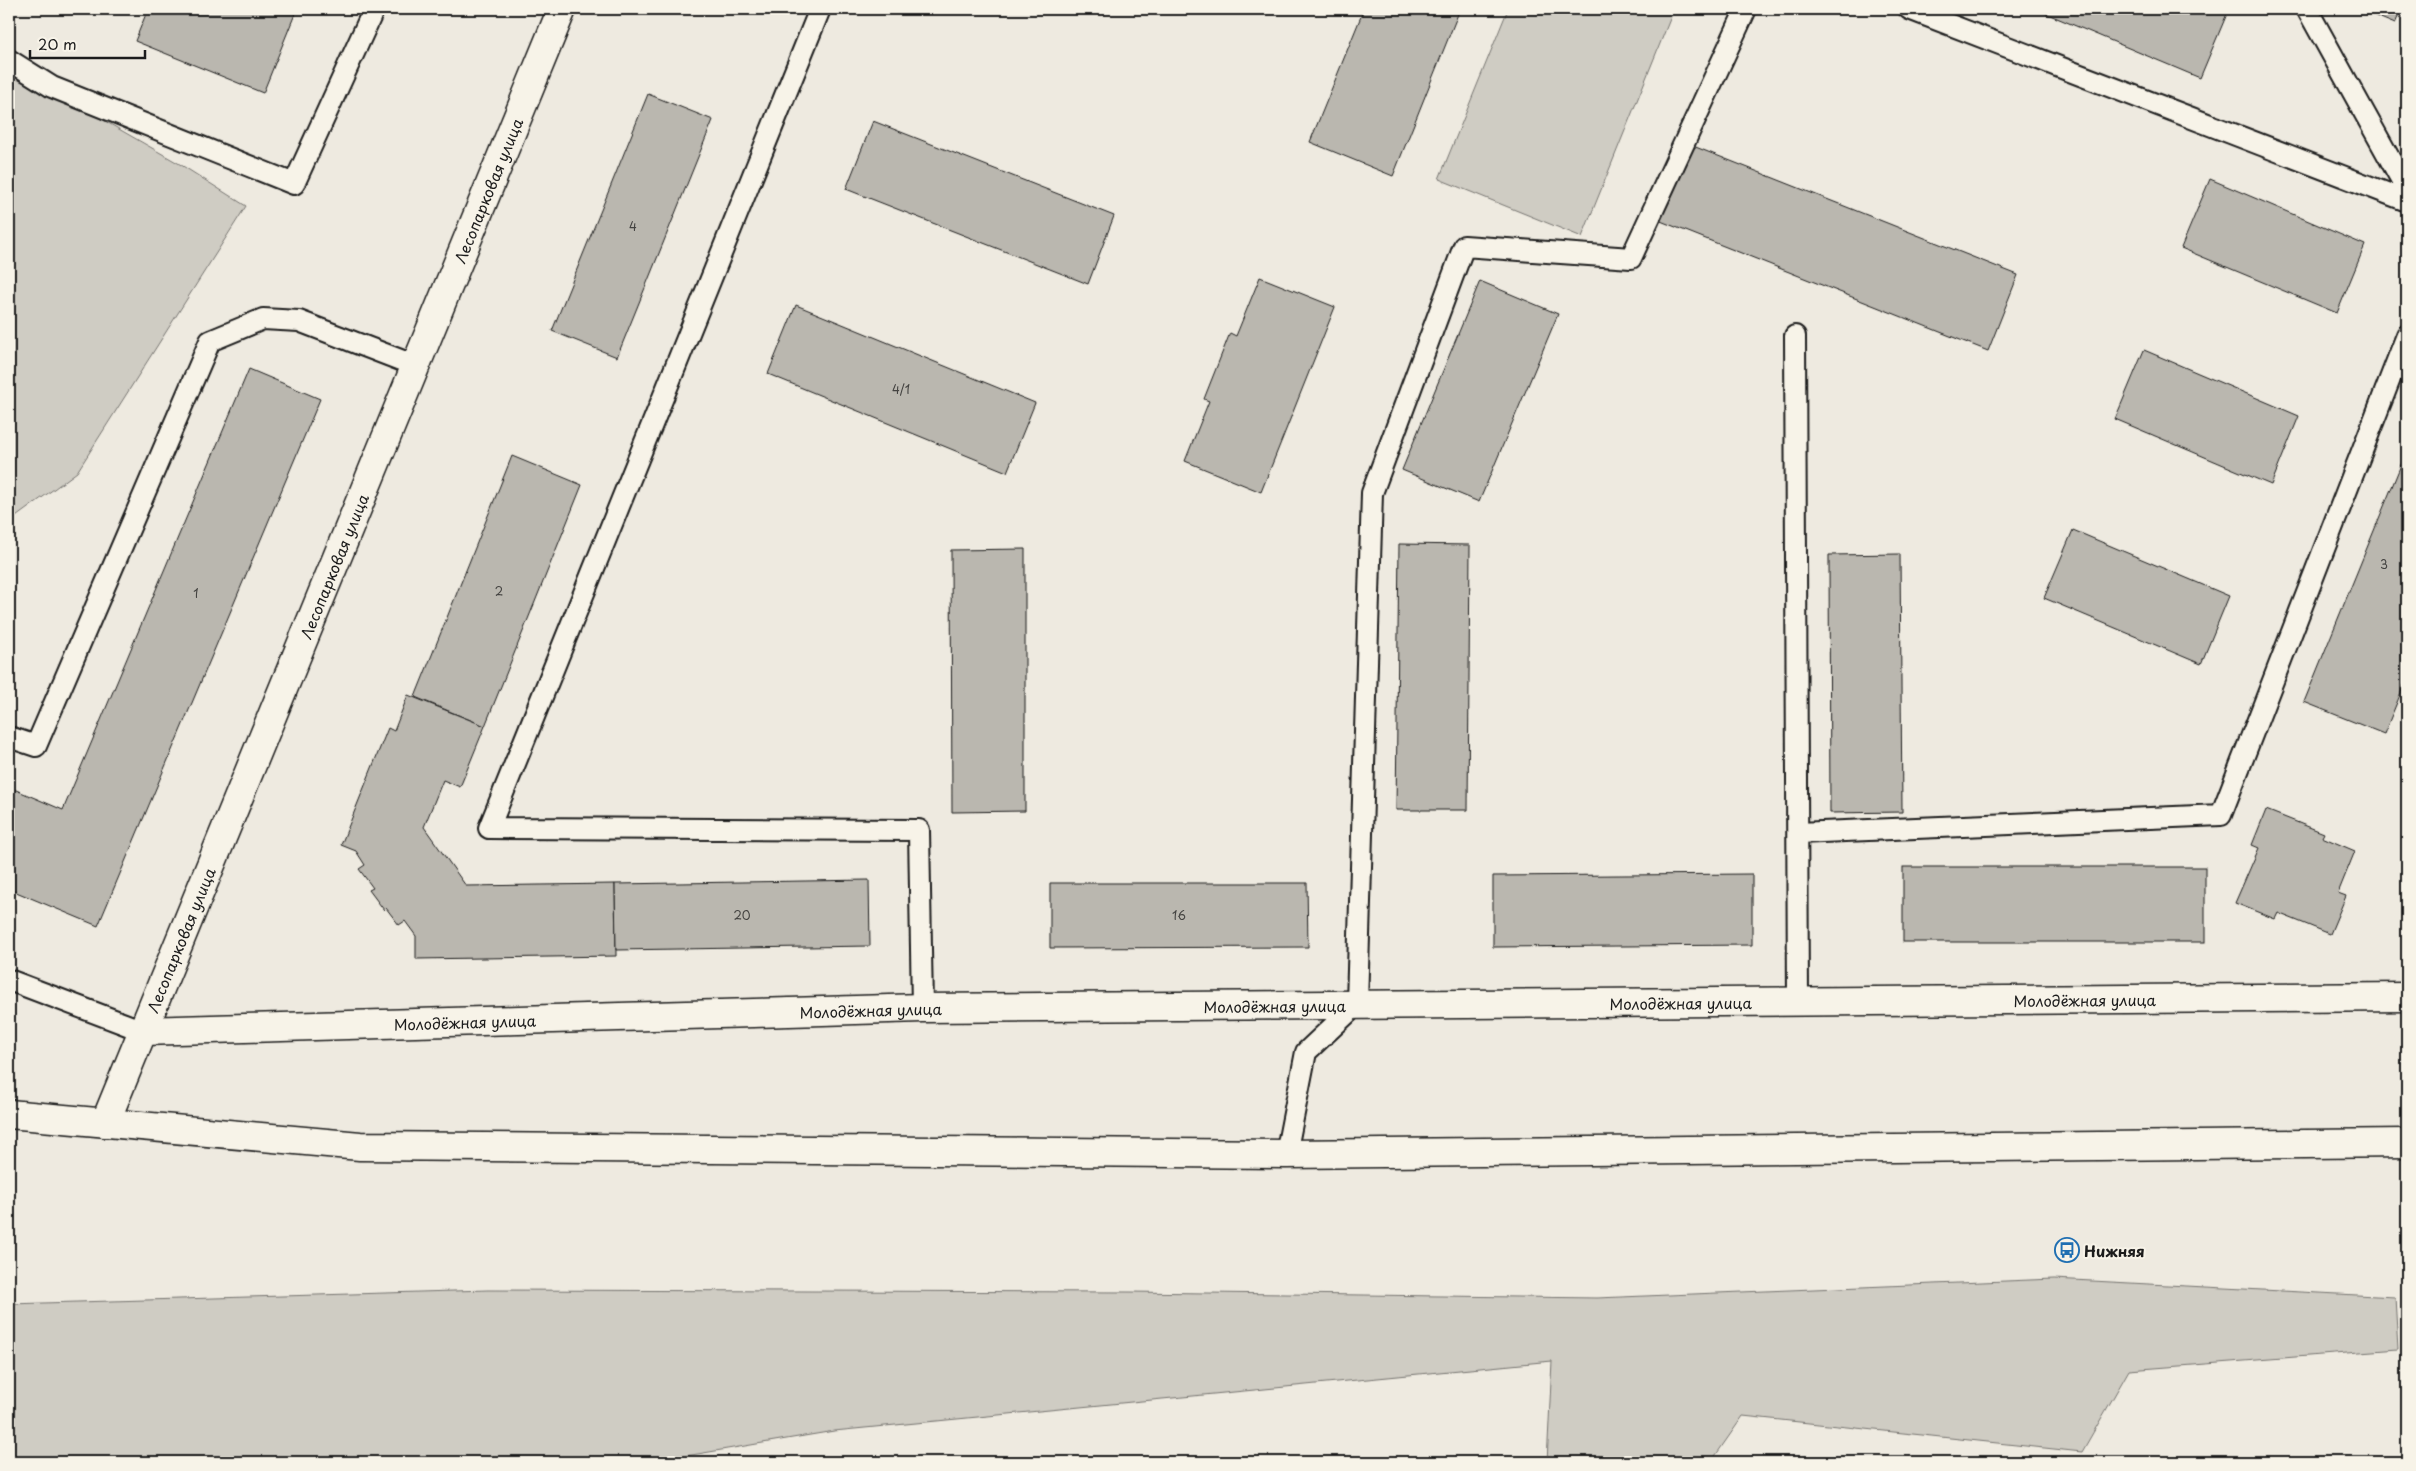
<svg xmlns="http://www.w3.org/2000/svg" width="2416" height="1471" viewBox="0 0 2416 1471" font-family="'Playpen Sans',sans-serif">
<rect width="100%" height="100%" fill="#eeeae0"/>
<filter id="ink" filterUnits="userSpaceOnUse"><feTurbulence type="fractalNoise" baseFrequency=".02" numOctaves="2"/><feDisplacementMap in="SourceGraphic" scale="10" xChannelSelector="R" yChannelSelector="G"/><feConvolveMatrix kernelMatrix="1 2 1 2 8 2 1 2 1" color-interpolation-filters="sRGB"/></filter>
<g filter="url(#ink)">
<!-- green -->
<g fill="#cfccc3" stroke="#767470">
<path d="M1508,9h166l-92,228 -143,-58z"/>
<path d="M9,66l169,97 68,43 -169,266 -68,50z"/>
<path d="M2054,1279l341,18 3,52 -269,21 -47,82 -339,-36 -32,46h-164l5,-101 -718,70 -184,31h-641v-158l479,-14 641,2 468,6z"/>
</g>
<!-- building -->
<g fill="#bab7af" stroke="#1c1c1c">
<path d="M148,9h149l-34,84 -128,-52z"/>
<path d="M1364,9h96l-67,167 -83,-34z"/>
<path d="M2047,9h182l-29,69 -155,-65z"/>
<path d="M2359,9h48v12l-9,-4 -3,7z"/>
<path d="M648,94l65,26 -96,237 -65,-26z"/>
<path d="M873,121l241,95 -26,68 -242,-95z"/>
<path d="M1688,144l330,131 -30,76 -330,-131z"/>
<path d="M2210,179l155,66 -28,68 -156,-65z"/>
<path d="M1260,277l75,30 -74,185 -76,-31 24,-60 -5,-2 26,-66 6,3z"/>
<path d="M1480,281l78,33 -79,188 -77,-32z"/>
<path d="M796,305l239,98 -28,69 -239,-98z"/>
<path d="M2144,350l155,66 -28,69 -156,-66z"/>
<path d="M249,369l71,30 -222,527 -89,-37v-102l54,23z"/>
<path d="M2407,450v228l-23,56 -80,-32z"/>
<path d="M512,456l70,29 -97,241 -70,-29z"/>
<path d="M2073,530l156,66 -28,68 -157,-66z"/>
<path d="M1399,544l71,1 -2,265h-72z"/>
<path d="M1025,549v262l-73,1 -1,-262z"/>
<path d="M1900,554l2,258 -72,1 -1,-258z"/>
<path d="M408,695l77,31 -25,61 -17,-7 -19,47 42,59 149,-2 1,72 -200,3v-23l-11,-15 -6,4 -13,-17 -2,2 -15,-20 4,-2 -14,-19 6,-4 -9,-14 -15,-6 47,-117 6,3z"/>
<path d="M2266,810l58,23 -2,4 33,14 -17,42 8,3 -16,38 -52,-21 -3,6 -40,-16 24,-55 -7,-3z"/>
<rect x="1903" y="867" width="302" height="75"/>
<path d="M1752,874v71l-259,2v-71z"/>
<path d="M869,880l1,66 -254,4 -1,-66z"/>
<path d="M1050,883h257l1,64 -258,1z"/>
</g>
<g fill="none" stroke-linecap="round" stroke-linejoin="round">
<defs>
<g id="service">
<path d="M820,9l-331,819 430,2 3,178"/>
<path d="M1909,9l498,192"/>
<path d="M2307,9l100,181"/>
<path d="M9,60l43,27 242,97 80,-175"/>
<path d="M1795,336l3,665"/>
<path d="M9,737l27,9 174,-405 53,-22 36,2 117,45"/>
<path d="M1798,833l423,-18 186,-480"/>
<path d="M9,980l134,51"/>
<path d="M1286,1154l20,-102 51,-48 15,-511 92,-247 167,12 115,-249"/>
</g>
<g id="minor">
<path id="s1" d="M143,1031l779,-23 1485,-11"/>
</g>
<g id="tertiary">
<path d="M9,1114l351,32 926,8 1121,-11"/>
<path id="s2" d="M105,1123l457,-1114"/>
</g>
</defs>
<!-- service casing -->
<use href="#service" stroke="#1c1c1c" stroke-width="24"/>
<!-- minor casing -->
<use href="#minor" stroke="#1c1c1c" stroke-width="31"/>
<!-- tertiary casing -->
<use href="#tertiary" stroke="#1c1c1c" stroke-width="31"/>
<!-- service -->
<use href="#service" stroke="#f7f3e8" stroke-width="20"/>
<!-- minor -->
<use href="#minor" stroke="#f7f3e8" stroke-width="28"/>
<!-- tertiary -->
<use href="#tertiary" stroke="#f7f3e8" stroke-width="28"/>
</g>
</g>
<!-- icons -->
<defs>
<symbol id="bus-ring" viewBox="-11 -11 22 22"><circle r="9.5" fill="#f7f3e8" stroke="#1f6fb2" stroke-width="1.5"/><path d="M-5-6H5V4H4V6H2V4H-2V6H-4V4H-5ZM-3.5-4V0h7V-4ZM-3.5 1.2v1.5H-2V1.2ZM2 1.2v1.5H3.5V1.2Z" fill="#1f6fb2"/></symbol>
</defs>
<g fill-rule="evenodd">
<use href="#bus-ring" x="2053" y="1236" width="28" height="28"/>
</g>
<g text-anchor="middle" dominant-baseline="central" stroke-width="4" stroke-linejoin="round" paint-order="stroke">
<!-- number labels -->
<g font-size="12" fill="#444341">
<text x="633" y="226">4</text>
<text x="901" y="389">4/1</text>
<text x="2384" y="564">3</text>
<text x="499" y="591">2</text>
<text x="196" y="593">1</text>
<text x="742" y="915">20</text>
<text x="1179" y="915">16</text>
</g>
<!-- street labels -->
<g font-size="15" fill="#1c1c1c" stroke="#f7f3e8">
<text stroke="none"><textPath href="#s2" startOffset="1008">Лесопарковая улица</textPath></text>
<text stroke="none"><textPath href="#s2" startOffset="602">Лесопарковая улица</textPath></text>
<text stroke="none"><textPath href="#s2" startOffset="198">Лесопарковая улица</textPath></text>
<text stroke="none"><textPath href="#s1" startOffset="1942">Молодёжная улица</textPath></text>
<text stroke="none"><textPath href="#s1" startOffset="1538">Молодёжная улица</textPath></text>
<text stroke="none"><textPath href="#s1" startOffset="1132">Молодёжная улица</textPath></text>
<text stroke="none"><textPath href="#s1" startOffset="728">Молодёжная улица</textPath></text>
<text stroke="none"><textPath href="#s1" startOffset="322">Молодёжная улица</textPath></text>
</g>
<!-- poi labels -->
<g font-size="15" font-weight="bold" fill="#1c1c1c" stroke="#f7f3e8" text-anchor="start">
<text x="2084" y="1250">Нижняя</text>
</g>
</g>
<!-- margin -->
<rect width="2416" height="1471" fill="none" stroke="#f7f3e8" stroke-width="30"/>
<rect x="15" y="15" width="2386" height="1441" fill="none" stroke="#1c1c1c" stroke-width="2" filter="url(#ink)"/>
<!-- scale -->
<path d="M30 50v8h115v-8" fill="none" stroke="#1c1c1c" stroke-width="2.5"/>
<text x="38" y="50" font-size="15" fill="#1c1c1c" stroke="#f7f3e8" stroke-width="4" paint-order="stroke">20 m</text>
</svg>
